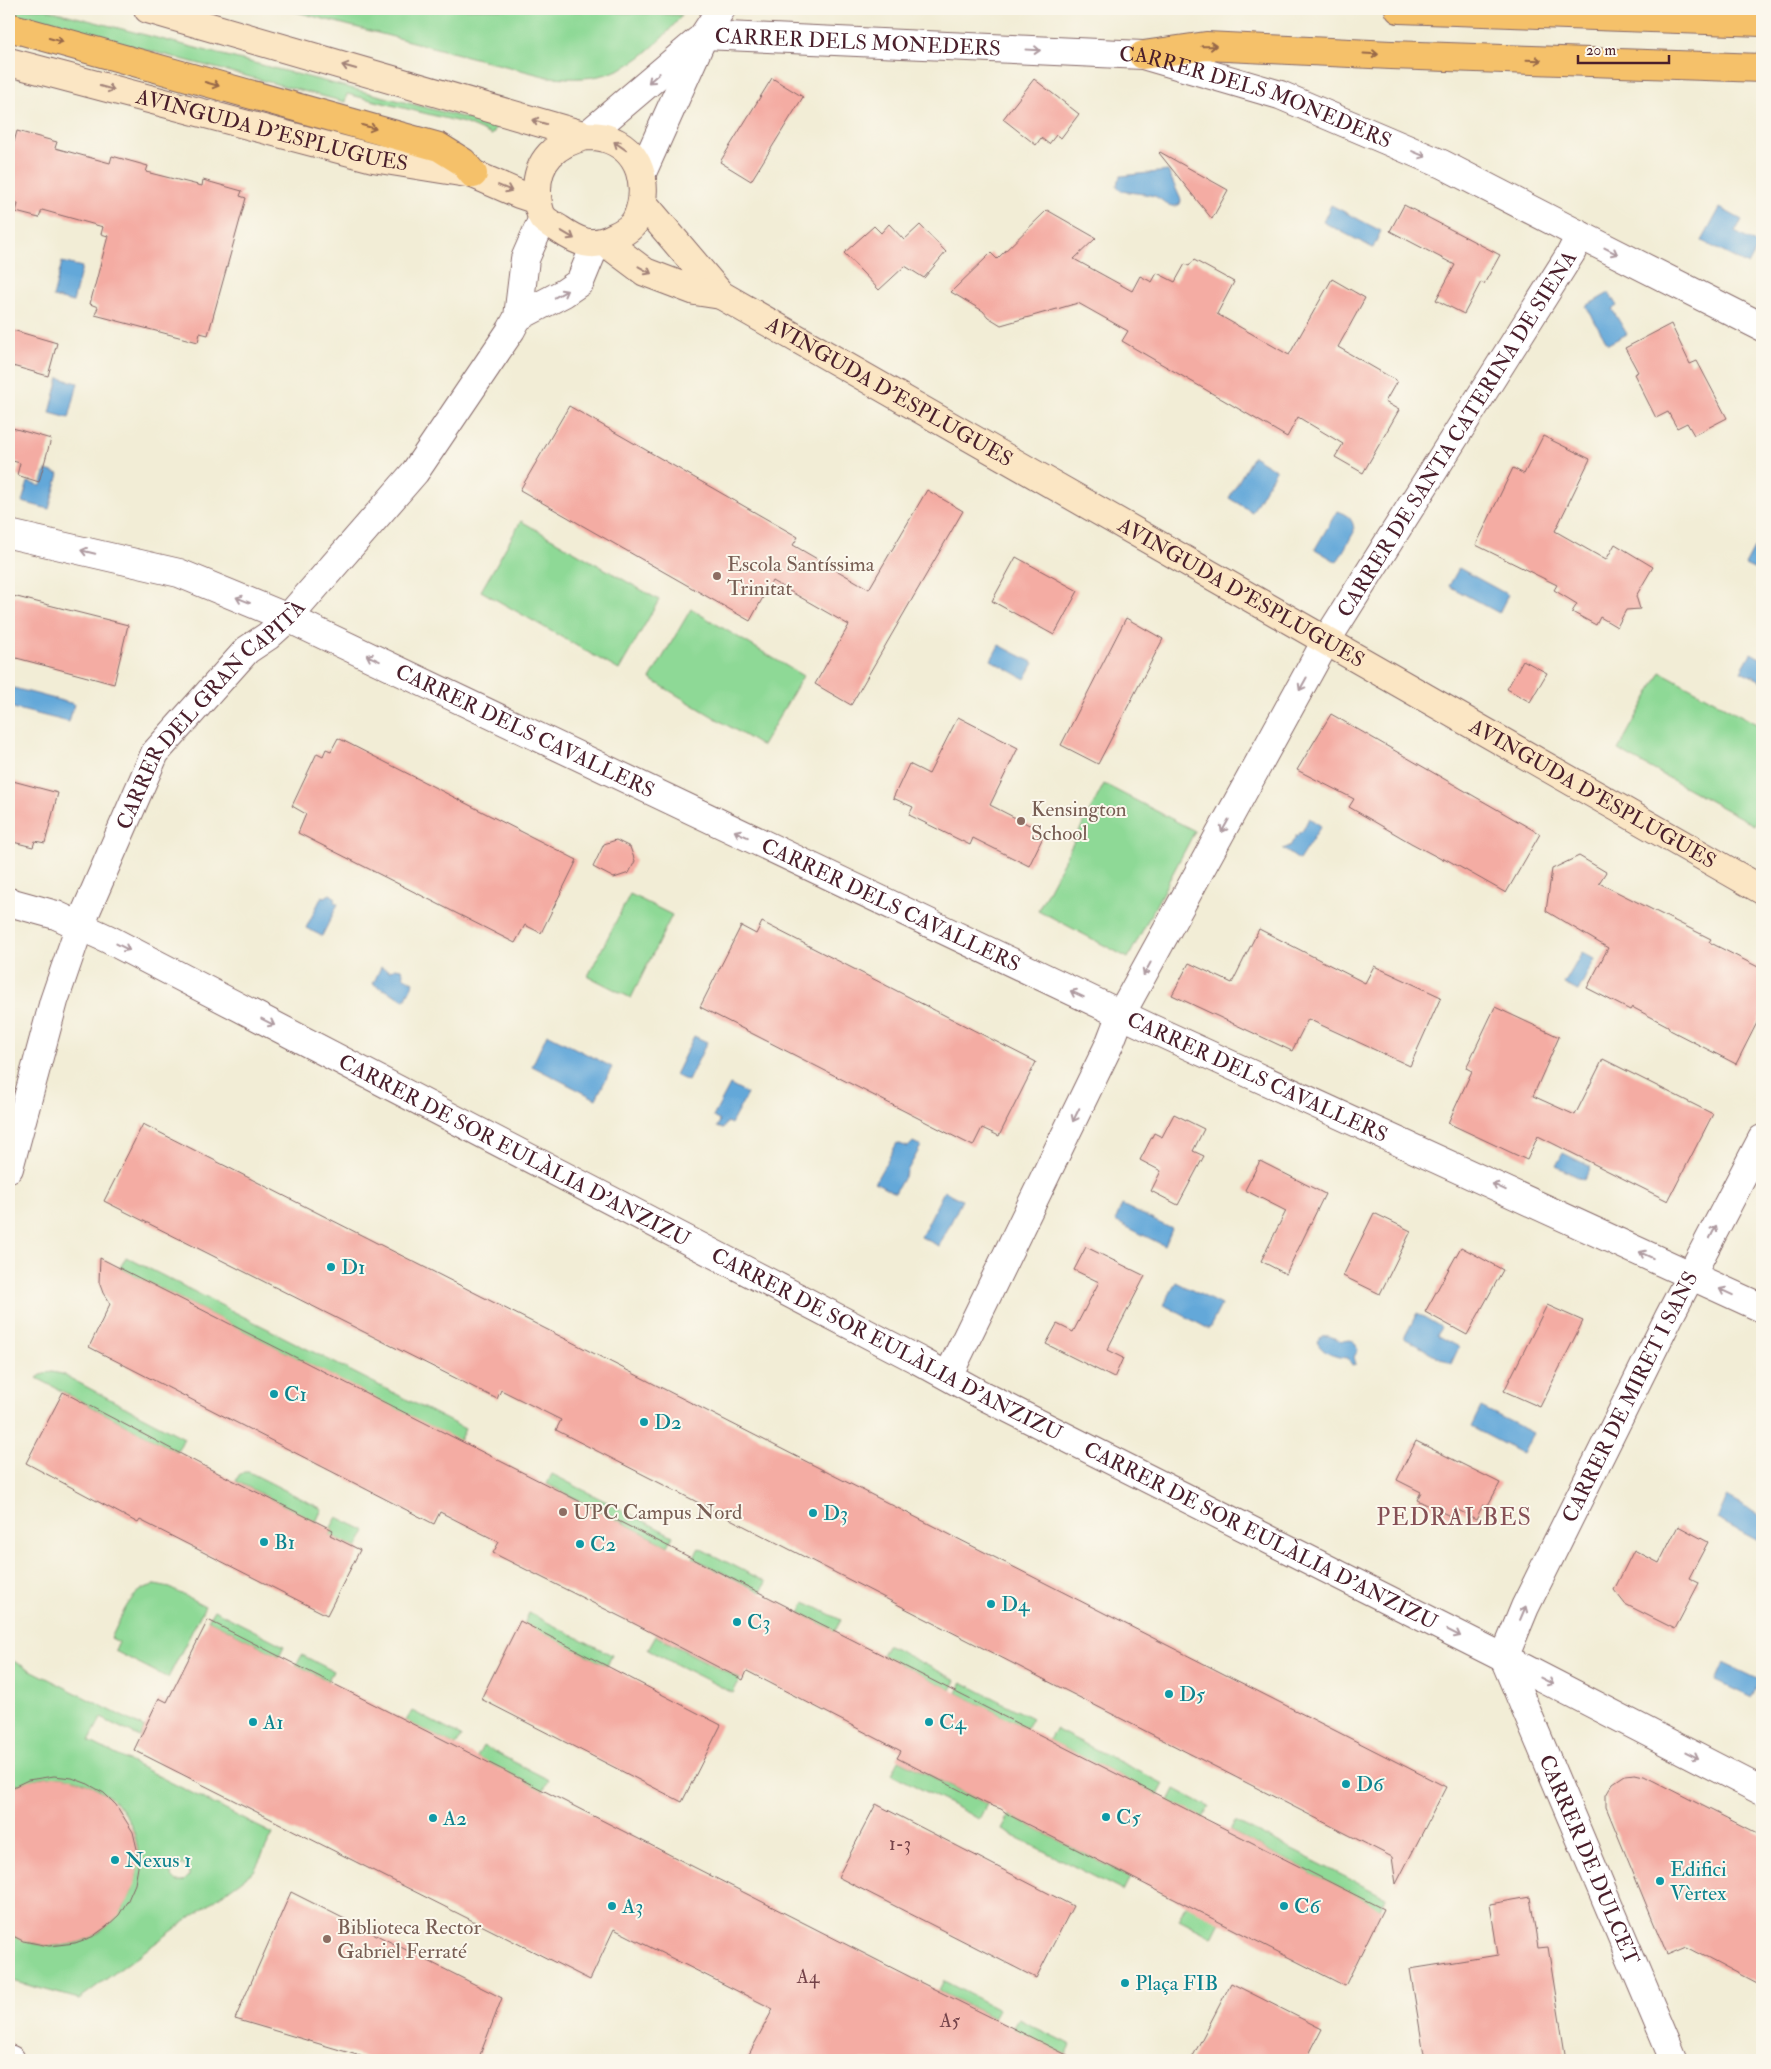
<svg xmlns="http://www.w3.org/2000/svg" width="1771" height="2069" viewBox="0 0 1771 2069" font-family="'IM FELL Double Pica',serif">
<rect width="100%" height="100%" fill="#fbf7ec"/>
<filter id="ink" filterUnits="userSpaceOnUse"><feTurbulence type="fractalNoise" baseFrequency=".02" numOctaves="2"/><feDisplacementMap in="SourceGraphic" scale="10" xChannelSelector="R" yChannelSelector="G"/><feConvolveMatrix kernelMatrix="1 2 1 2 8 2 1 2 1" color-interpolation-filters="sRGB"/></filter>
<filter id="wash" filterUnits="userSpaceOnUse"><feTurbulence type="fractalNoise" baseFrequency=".0096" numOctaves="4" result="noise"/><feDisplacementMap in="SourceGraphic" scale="20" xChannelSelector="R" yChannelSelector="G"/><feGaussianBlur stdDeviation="1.12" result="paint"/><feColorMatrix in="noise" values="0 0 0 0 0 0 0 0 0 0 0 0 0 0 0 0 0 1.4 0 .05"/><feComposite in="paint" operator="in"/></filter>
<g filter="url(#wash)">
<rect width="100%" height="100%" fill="#f2edd6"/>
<!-- green -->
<g fill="#8ed996" stroke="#6c7c60" fill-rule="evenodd">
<path d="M9,9h36l452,117 -5,9 -28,-12 -117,-29 -2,8 -336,-88z"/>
<path d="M285,9h240l157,6c-26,32 -55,61 -99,63 -11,1 -23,-1 -35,-1z"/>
<path d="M521,521l138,79 -40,70 -138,-79z"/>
<path d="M691,609l112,67 -41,70 -112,-67z"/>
<path d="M1661,672l101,55v84l-8,14 -136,-75z"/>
<path d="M1104,784l91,47 -67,127 -90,-48z"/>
<path d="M630,894l42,21 -41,83 -43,-22z"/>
<path d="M126,1257l339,172 -6,12 -339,-173z"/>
<path d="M52,1372l10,2 122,64 -7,14 -140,-74 7,-5z"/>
<path d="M244,1472h5l73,37 -6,13 -80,-41 3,-6z"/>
<path d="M552,1474l121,62 -5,10 -121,-62z"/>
<path d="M337,1517l29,14 -9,17 -27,-13 3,-5 -3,-1z"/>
<path d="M699,1548l67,34 -5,10 -68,-34z"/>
<path d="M155,1585l15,3 35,18 -37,72 -53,-27 4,-9 -8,-4c11,-21 18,-49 44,-53z"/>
<path d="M805,1602l36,18 -6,11 -35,-18z"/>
<path d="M214,1610l70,36 -5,10 -71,-36z"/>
<path d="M529,1613l83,42 -5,11 -83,-42z"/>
<path d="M656,1636l84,43 -7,14 -85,-43z"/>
<path d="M887,1645l69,35 -5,10 -69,-35z"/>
<path d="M302,1655l31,16 -5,10 -32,-16z"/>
<path d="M9,1659l136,69 -5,9 -39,-19 -12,23 184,93 -19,37 -175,128 -70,-19v-46c113,57 182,-107 77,-151 -26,-11 -53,-7 -77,6zM177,1865h6l6,5v6l-6,6h-6l-6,-6 1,-7z"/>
<path d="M962,1682l70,36 -6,10 -69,-35z"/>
<path d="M412,1711l49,25 -5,10 -50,-25z"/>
<path d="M1055,1729l109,55 -6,11 -109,-55z"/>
<path d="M483,1746l66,34 -6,11 -66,-34z"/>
<path d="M899,1760l88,44 -8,15 -87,-45z"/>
<path d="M1175,1789l34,18 -6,11 -34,-17z"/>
<path d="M1009,1815l121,62 -7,14 -121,-61z"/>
<path d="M1235,1821l150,76 -5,11 -150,-77z"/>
<path d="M1187,1905l33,16 -8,16 -33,-17z"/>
<path d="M944,1981l54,28 -5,9 -54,-27z"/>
<path d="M1018,2019l53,26 -5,10 -54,-26z"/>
</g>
<!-- water -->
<g fill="#64a8d9" stroke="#576482">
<path d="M1168,171l13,29 -1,4c-10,7 -17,-5 -26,-8 -10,-3 -23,-3 -33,-5l-4,-5 1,-6 3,-4z"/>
<path d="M1331,205l50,26 -8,17 -50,-26z"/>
<path d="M1720,208l22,12 -7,12 24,13 -11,20 -46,-24z"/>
<path d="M62,262l20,5 -9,35 -20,-5z"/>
<path d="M1609,293l8,13 -5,3 15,25 -19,10 -22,-38z"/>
<path d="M59,378l19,5 -9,35 -19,-5z"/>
<path d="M1253,456l23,14 -24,42 -23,-14z"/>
<path d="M46,470l13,4 -10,35 -27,-7 6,-20 13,4z"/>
<path d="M1337,511c11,4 17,8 17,21l-17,30 -22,-13z"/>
<path d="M1754,548l8,4v21l-17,-8z"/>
<path d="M1459,568l49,27 -9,18 -50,-27z"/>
<path d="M999,645l35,18 -9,16 -34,-19z"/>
<path d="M1751,653l11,6v22l-21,-10z"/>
<path d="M10,687l64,17 -5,18 -60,-15z"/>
<path d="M1309,818l12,8 -22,34 -16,-11 7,-3 6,-10 7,-6z"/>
<path d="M330,894l6,4 -2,4 4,2 -16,32 -16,-8 16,-32 3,1z"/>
<path d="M1582,953l13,6 -17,32 -14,-7z"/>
<path d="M381,967l9,4 5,-3 7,1 2,8 10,5 -9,18 -32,-16z"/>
<path d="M547,1034l65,33 -16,32 -64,-33z"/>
<path d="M694,1036l13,6 -19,39 -13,-6z"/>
<path d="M730,1085l17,9 -16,30 -4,-2 -4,7 -6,-2 3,-6 -7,-4z"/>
<path d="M913,1142l8,4 -26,47 -20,-11 22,-39 11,4z"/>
<path d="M1563,1153l28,14 -7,13 -28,-14z"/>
<path d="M944,1191l18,9 -23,46 -18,-9z"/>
<path d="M1122,1205l50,24 -7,17 -50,-25z"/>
<path d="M1176,1282l45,23 -12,24 -45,-24z"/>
<path d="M1417,1313l24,14 -4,8 22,12 -8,17 -47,-26z"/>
<path d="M1322,1336c7,-1 10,1 16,4 11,3 15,-6 20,10l-4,7 2,7 -4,1 -4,-7c-13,-1 -25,-4 -31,-16z"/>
<path d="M1481,1407l52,26 -10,21 -52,-27z"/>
<path d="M1727,1497l35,19v27l-45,-24z"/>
<path d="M1724,1663l36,17 -8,18 -36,-17z"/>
</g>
<g id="blocks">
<!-- building -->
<g fill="#f4aca3">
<path d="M772,78l31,19 -52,84 -31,-19z"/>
<path d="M1034,79l45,35 -18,24 -5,-3 -7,9 -8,-6 -5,7 -33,-26z"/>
<path d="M17,131l40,11 -2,6 55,15 2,-7 36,10 -2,6 56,14 1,-6 39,11 -2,5 6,2 -38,137 -8,-2 -2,9 -103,-27 3,-8 -8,-3 18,-68 -7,-2 2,-7 -61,-17 -3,8 -23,-6 2,-8 -9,-2v-61l5,1z"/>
<path d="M1160,152l68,38 -16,29 -53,-66z"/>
<path d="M1404,205l96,50 -16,29 -3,-2 -17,32 -28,-14 19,-35 -65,-34z"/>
<path d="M1047,210l49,28 -22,21 58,32 8,-15 12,6 5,-9 18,9 10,-18 4,2 5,-6 40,22 -17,32 72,41 43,-76 33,19 -27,49 59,34 -12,21 14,8 -36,63 -28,-16 8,-13 -45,-27 -11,20 -165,-96 6,-10 -50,-28 -77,22 -13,-8 -5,-6 -32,-19 40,-39 6,6z"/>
<path d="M889,224l15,16 16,-15 26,27 -22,26 -19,-12 -26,24 -35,-37 30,-27 7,7z"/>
<path d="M1671,324l19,40 7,-3 30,57 -33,17 -7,-12 -10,5 -9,-16 -12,6 -22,-44 4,-2 -13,-24z"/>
<path d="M9,329l48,14 -9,33 -39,-11z"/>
<path d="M569,406l229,131 -5,8 76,44 58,-99 36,21 -112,194 -36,-21 34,-59 -77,-44 -22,40 -230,-131z"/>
<path d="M9,427l42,12 -12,43 -22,-7 3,-12 -11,-3z"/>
<path d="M1543,436l47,23 -35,72 51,29 9,-16 38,23 -17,29 4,13 -14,1 -9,17 -17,-10 -4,8 -24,-13 5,-8 -23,-14 3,-5 -81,-40 37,-77 11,6z"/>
<path d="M1016,557l62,34 -24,44 -62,-34z"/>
<path d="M9,595l119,30 -14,59 -105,-28z"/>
<path d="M1126,618l37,21 -65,125 -37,-19z"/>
<path d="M1523,660l24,13 -17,29 -23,-13z"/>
<path d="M1331,714l209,120 -34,59 -62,-35 -1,2 -32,-17 -62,-36 5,-8 -57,-29z"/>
<path d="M958,717l60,31 -28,57 55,28 -16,33 -56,-28 -3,7 -61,-30 4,-8 -20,-9 16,-34 20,10z"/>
<path d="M338,738l239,122 -36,73 -16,-8 -10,18 -217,-110 8,-19 -14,-8 25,-53 6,3 3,-7 5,2z"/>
<path d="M9,780l49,13 -13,50 -10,-2 -2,6 -24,-6z"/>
<path d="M616,840l14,7 5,14 -6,12 -15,5 -21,-11 11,-23z"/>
<path d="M1579,856l27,16 -7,11 112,56 -2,3 53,27v44l-26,51 -66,-34 -2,-4 -36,-19 -2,3 -43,-22 21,-40 -62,-37 6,-42z"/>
<path d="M762,922l274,140 -37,74 -17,-8 -9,18 -273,-139 41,-81 15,8z"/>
<path d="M1259,929l106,54 9,-17 67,31 -31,69 -102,-47 -16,32 -120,-56 17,-32 43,20z"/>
<path d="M1495,1007l64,30 -26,59 42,19 28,-56 110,55 -45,87 -130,-65 -11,24 -79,-37 24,-52 -6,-3z"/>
<path d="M1174,1114l30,15 -11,22 11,5 -26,49 -27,-14 10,-20 -21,-11 14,-27 8,4z"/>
<path d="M143,1124l1303,663 -50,97 -4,-27 -836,-427 5,-10 -60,-30 -4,9 -393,-198z"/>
<path d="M1260,1161l65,33 -39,80 -25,-13 25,-50 -41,-21z"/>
<path d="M1374,1213l37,18 -31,63 -37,-18z"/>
<path d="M1086,1247l59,29 -38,74 16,8 -9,20 -68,-34 11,-20 16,8 26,-50 -25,-12z"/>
<path d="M1461,1247l42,23 -36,65 -42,-23z"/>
<path d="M100,1258l1283,651 -38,77 -336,-171 -8,-6 -14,-5 -90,-46 4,-7 -154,-80 -4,9 -110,-57 -140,-70 6,-11 -59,-30 -6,12 -345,-177 21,-43 -7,-11 -4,-11z"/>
<path d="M1547,1305l36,16 -43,86 -36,-16z"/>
<path d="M63,1392l137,72 133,66 -3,5 30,15 -33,65 -187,-95 -2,3 -112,-60z"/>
<path d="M1416,1441l84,42 -13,24 -4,-2 -7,14 -20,-10 -4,8 -35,-17 4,-8 -24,-12z"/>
<path d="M1678,1526l30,16 -19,36 10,5 -24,46 -50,-25 -11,-14 20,-40 25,13z"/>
<path d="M208,1620l714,363 155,77h-331l27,-51 -159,-80 -24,51 -456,-230 25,-52 8,4z"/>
<path d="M520,1621l201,104 -39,77 -201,-103z"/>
<path d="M1635,1774l9,2 118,60v151l-76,-40 -19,8 -61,-148v-12l7,-12 12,-8z"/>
<path d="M54,1776l18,2 16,6 16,9 12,12 17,27 4,17 1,18 -3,17 -7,16 -9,15 -13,12 -14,10 -17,6 -26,3 -26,-5 -14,-7v-145l19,-9z"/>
<path d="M876,1804l197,102 -37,72 -198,-101z"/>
<path d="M291,1892l211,106 -24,62h-104l-139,-41z"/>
<path d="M1530,1897l8,51 10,-1 18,113h-141l-15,-91 88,-14 -8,-51z"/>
<path d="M1231,1983l91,46 -16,31h-115z"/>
</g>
</g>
</g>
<g filter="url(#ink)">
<use href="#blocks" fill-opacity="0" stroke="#856767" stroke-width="1"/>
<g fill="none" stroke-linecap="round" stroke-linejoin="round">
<defs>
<g id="street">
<path id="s1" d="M704,35l439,20 137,40 162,69 138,71 182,92"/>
<path d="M586,136l112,-95"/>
<path d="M641,175l63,-140 17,-26"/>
<path d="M518,317l46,-24 16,-11 16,-39"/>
<path id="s2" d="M9,534l170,39 109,45 860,409 614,281"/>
<path id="s3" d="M9,902l47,13 52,24 810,421 62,34 524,264 258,133"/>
<path id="s4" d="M9,1168l45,-167 26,-76 75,-172 92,-103 21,-14 20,-18 127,-146 96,-142 7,-13 7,-58 18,-41"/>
<path id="s5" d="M948,1376l161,-331 12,-31 205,-373 245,-388 9,-18"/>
<path id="s6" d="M1504,1658l21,-51 144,-290 93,-178"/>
<path id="s7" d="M1504,1658l170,402"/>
<path d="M9,2059l2,1"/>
</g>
<g id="secondary">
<path d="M148,9l438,127c6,0 13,0 19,2 36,11 45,48 32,80 -4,9 -14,15 -23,19 -22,12 -36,5 -55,-8 -5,-3 -12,-7 -16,-11 -4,-6 -6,-18 -6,-25 -1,-33 19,-50 49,-57"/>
<path id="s8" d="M9,62l364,96 100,16 46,20 18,6"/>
<path id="s9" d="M643,203l78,92 1041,595"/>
<path d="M605,242l40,30 50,19 26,4"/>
</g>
<g id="highway">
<path d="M1399,9l363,13"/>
<path d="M9,27l430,120 24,15 10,12"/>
<path d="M1143,55l63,-9 185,9 371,13"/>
</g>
</defs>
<!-- street casing -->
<use href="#street" stroke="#856767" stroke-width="30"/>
<!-- secondary casing -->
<use href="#secondary" stroke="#856767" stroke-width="30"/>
<!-- highway casing -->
<use href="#highway" stroke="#856767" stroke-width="30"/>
<!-- street -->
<use href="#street" stroke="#fff" stroke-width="28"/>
<!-- secondary -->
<use href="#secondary" stroke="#fbe6c4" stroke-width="28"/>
<!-- highway -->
<use href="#highway" stroke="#f5c16b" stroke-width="28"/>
</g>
<!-- one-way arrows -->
<defs><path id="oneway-shaft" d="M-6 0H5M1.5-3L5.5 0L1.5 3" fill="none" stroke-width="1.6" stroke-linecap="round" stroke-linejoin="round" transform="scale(1.25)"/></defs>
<g stroke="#976848">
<use href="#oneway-shaft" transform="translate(56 40) rotate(16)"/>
<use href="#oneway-shaft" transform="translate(1209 46) rotate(-1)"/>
<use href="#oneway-shaft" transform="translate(1371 54) rotate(3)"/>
<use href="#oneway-shaft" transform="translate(1534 60) rotate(2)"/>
<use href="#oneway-shaft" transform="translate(212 84) rotate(16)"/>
<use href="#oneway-shaft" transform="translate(369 127) rotate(16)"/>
</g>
<g stroke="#ae9aa0">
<use href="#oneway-shaft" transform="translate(1033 50) rotate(3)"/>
<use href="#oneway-shaft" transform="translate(654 78) rotate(139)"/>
<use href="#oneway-shaft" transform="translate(1419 154) rotate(23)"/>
<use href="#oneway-shaft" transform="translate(1611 251) rotate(27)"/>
<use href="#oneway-shaft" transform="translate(561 294) rotate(-29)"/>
<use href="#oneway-shaft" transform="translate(88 552) rotate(-167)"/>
<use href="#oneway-shaft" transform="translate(243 600) rotate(-158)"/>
<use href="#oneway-shaft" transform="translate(373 658) rotate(-155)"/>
<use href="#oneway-shaft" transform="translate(1303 684) rotate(119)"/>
<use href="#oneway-shaft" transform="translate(1225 826) rotate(119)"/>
<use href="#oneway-shaft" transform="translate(741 834) rotate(-155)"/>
<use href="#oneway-shaft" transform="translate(123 947) rotate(27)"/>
<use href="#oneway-shaft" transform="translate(1147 969) rotate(119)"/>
<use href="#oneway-shaft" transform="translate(1077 994) rotate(-155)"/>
<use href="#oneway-shaft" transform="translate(268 1022) rotate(27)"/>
<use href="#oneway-shaft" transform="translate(1076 1115) rotate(116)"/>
<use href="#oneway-shaft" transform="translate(1499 1187) rotate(-155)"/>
<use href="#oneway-shaft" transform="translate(1713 1232) rotate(-63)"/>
<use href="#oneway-shaft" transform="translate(1646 1255) rotate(-155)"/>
<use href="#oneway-shaft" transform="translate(1726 1292) rotate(-155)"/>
<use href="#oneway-shaft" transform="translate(1523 1613) rotate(-67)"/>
<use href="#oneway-shaft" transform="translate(1454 1633) rotate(27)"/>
<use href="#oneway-shaft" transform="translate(1547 1681) rotate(27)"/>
<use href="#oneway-shaft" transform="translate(1692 1755) rotate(27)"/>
</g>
<g stroke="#a28278">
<use href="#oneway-shaft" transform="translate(349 67) rotate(-164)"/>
<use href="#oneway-shaft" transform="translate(107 88) rotate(15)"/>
<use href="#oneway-shaft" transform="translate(539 122) rotate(-164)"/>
<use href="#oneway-shaft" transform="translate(620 146) rotate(-145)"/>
<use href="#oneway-shaft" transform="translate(505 188) rotate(23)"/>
<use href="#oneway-shaft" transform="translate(568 235) rotate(31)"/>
<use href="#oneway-shaft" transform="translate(645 270) rotate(29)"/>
</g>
</g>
<!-- markers -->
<g fill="#8d6e63" stroke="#fbf7ec" stroke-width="2">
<circle cx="717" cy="576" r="5"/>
<circle cx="1021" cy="821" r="5"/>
<circle cx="563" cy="1512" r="5"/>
<circle cx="327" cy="1939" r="5"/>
</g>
<g fill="#0f9aa8" stroke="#fbf7ec" stroke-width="2">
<circle cx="331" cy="1267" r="5"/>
<circle cx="274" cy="1394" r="5"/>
<circle cx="644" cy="1422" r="5"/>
<circle cx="813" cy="1513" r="5"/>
<circle cx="264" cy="1542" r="5"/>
<circle cx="580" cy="1544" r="5"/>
<circle cx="991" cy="1604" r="5"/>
<circle cx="737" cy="1622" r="5"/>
<circle cx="1169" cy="1694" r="5"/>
<circle cx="253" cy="1722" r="5"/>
<circle cx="929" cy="1722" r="5"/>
<circle cx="1346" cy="1784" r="5"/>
<circle cx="1106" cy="1817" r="5"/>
<circle cx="433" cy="1818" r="5"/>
<circle cx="115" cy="1860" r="5"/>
<circle cx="1660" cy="1881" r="5"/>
<circle cx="612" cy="1906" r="5"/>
<circle cx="1284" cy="1906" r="5"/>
<circle cx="1125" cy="1983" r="5"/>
</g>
<g text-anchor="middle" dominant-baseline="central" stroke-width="4" stroke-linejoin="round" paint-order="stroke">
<!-- number labels -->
<g font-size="19" fill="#744249">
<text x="900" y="1844">1-3</text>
<text x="808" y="1977">A4</text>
<text x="950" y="2021">A5</text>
</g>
<!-- street labels -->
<g font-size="21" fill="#4a1f2b" stroke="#fbf7ec">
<text stroke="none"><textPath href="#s1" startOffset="154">CARRER DELS MONEDERS</textPath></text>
<text stroke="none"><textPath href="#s1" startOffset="559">CARRER DELS MONEDERS</textPath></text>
<text stroke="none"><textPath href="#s8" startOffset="272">AVINGUDA D'ESPLUGUES</textPath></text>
<text stroke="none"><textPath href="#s9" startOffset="315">AVINGUDA D'ESPLUGUES</textPath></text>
<text stroke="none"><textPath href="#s5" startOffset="1072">CARRER DE SANTA CATERINA DE SIENA</textPath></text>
<text stroke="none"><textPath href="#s9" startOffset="720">AVINGUDA D'ESPLUGUES</textPath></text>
<text stroke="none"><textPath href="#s4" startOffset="505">CARRER DEL GRAN CAPITÀ</textPath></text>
<text stroke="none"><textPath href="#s2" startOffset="555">CARRER DELS CAVALLERS</textPath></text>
<text stroke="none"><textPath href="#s9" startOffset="1125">AVINGUDA D'ESPLUGUES</textPath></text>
<text stroke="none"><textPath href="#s2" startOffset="960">CARRER DELS CAVALLERS</textPath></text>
<text stroke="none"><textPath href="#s2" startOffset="1365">CARRER DELS CAVALLERS</textPath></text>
<text stroke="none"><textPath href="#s3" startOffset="564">CARRER DE SOR EULÀLIA D'ANZIZU</textPath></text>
<text stroke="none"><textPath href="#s3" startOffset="984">CARRER DE SOR EULÀLIA D'ANZIZU</textPath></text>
<text stroke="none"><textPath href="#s6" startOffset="290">CARRER DE MIRET I SANS</textPath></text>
<text stroke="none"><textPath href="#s3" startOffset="1404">CARRER DE SOR EULÀLIA D'ANZIZU</textPath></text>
<text stroke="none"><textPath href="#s7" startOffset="219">CARRER DE DULCET</textPath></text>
</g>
<!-- education labels -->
<g font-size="21" fill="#785e54" stroke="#fbf7ec" text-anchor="start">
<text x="727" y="564">Escola Santíssima<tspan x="727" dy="24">Trinitat</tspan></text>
<text x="1031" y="809">Kensington<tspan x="1031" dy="24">School</tspan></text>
<text x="573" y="1512">UPC Campus Nord</text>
<text x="337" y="1927">Biblioteca Rector<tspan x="337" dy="24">Gabriel Ferraté</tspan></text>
</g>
<!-- culture labels -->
<g font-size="21" fill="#0d838f" stroke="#fbf7ec" text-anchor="start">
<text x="341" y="1267">D1</text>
<text x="284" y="1394">C1</text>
<text x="654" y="1422">D2</text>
<text x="823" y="1513">D3</text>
<text x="274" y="1542">B1</text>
<text x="590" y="1544">C2</text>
<text x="1001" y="1604">D4</text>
<text x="747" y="1622">C3</text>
<text x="1179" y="1694">D5</text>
<text x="263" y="1722">A1</text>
<text x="939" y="1722">C4</text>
<text x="1356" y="1784">D6</text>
<text x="1116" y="1817">C5</text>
<text x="443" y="1818">A2</text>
<text x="125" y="1860">Nexus 1</text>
<text x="1670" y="1869">Edifici<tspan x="1670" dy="24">Vèrtex</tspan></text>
<text x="622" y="1906">A3</text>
<text x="1294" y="1906">C6</text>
<text x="1135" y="1983">Plaça FIB</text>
</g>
<!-- quarter labels -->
<g font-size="24" letter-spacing="1" fill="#865055" stroke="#fbf7ec">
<text x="1454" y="1517">PEDRALBES</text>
</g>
</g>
<!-- margin -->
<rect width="1771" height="2069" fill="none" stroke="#fbf7ec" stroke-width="30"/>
<!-- scale -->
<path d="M1578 55v8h91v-8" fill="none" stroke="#4a1f2b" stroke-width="2.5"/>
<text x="1586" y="55" font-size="15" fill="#4a1f2b" stroke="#fbf7ec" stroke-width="4" paint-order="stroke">20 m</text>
</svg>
